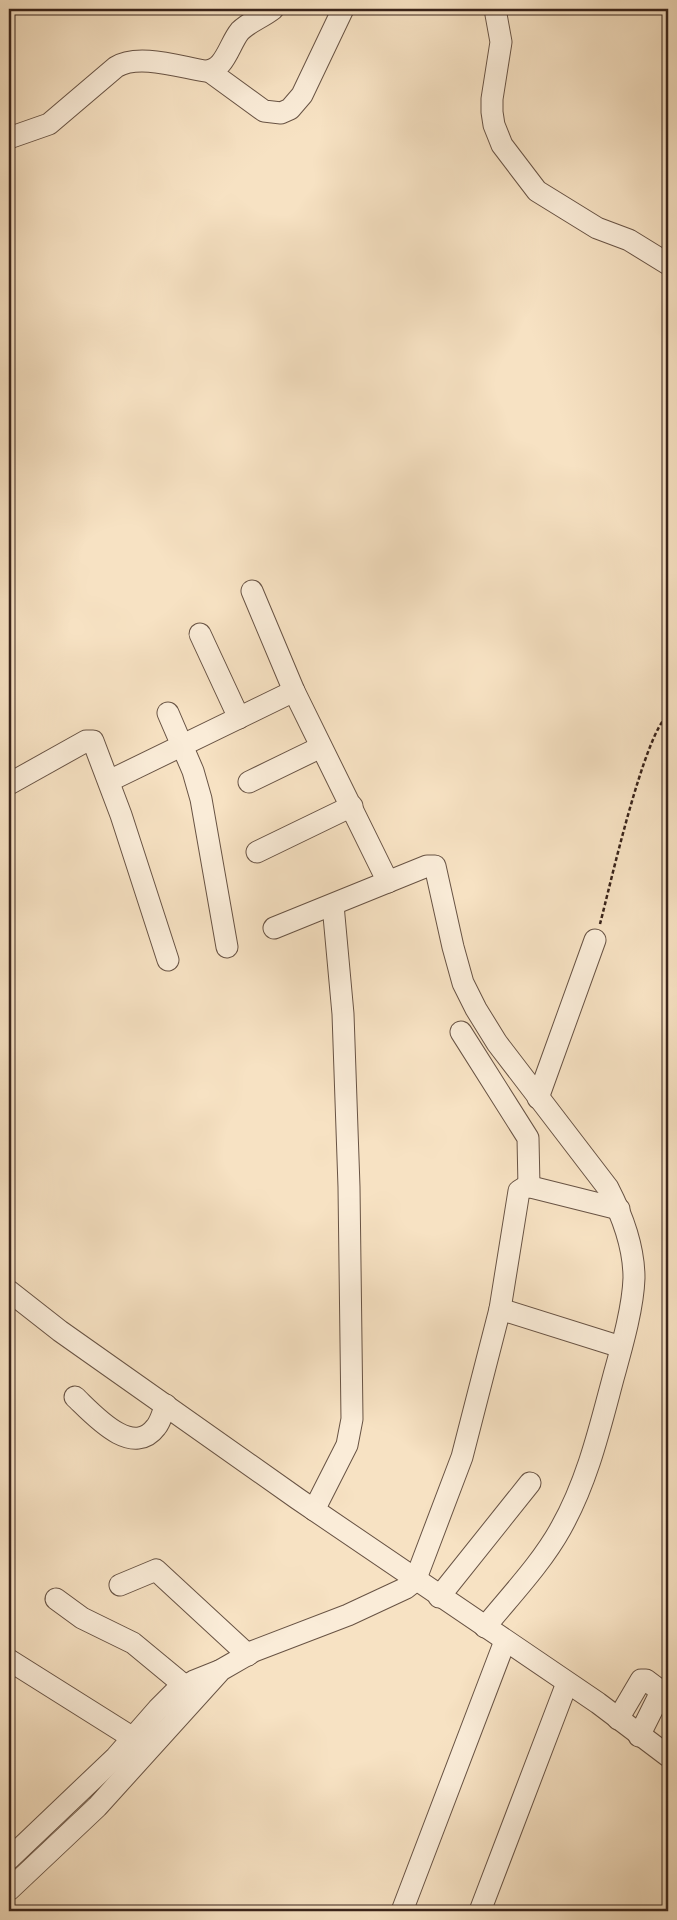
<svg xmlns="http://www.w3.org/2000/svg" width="677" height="1920" viewBox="0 0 677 1920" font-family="'IM FELL French Canon',serif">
<rect width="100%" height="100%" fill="#f7e2c3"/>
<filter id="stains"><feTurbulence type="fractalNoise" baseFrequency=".004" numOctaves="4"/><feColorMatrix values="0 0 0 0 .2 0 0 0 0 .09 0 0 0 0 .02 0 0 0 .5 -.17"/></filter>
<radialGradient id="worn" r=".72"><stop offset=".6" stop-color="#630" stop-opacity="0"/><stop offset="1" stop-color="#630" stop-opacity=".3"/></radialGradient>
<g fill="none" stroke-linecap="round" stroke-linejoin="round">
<defs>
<g id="minor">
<path d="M495,9l6,33 -9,57v13l2,13 8,20 35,46 60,37 32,12 39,24"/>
<path d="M209,71l55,40 17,2 9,-4 12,-14 41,-86"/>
<path d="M9,138l40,-14 67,-57c22,-14 64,0 89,4 20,0 24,-27 35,-40 9,-9 23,-14 33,-22"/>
<path d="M252,591l42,100 94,191"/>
<path d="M200,634l39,84"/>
<path d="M168,713l25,58 8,28 26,148"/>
<path d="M109,781l185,-90"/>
<path d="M249,782l72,-35"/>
<path d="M9,784l77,-43h7l28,74 47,145"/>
<path d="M257,852l95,-46"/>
<path d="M274,928l153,-62h8l18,81 10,36 13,26 21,34 111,145c14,27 26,59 26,90 -1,30 -12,68 -20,97 -14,52 -26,105 -53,153 -20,36 -50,67 -76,99"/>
<path d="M461,1032l67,106 1,49"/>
<path d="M538,1098l57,-158"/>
<path d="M9,1291l51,40 238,168 300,204 70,53"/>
<path d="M500,1309l121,38"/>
<path d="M75,1397c18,17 57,62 81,30 5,-6 7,-16 10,-22"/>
<path d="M314,1510l33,-65 5,-26 -3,-232 -6,-173 -10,-109"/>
<path d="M120,1585l36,-15 92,85"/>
<path d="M439,1597l91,-114"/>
<path d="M56,1599l26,19 51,25 52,43"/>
<path d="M9,1660l124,78"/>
<path d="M618,1719l23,-39h5l12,9 2,5 -21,42"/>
<path d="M9,1859l107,-102 42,-48 17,-17 19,-11 25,-10"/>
<path d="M9,1890l88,-83 124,-137 33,-19 94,-36 58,-27 9,-7 47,-124 38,-148 19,-118 8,-5 92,23"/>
<path d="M402,1911l103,-270"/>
<path d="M480,1911l87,-228"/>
</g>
</defs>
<!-- minor casing -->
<use href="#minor" stroke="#685344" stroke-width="23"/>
<!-- path -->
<path stroke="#39231a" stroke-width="2.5" stroke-dasharray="4 2.5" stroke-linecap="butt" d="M600,924c10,-38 44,-190 68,-209"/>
<!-- minor -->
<use href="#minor" stroke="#faecd8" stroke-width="21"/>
</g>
<!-- margin -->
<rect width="677" height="1920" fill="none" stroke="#f7e2c3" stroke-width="30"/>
<rect x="10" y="10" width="657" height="1900" fill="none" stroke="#39231a" stroke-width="2.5"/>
<rect x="15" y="15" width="647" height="1890" fill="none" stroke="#39231a"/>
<rect width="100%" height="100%" filter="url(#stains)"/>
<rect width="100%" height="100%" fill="url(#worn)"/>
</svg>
